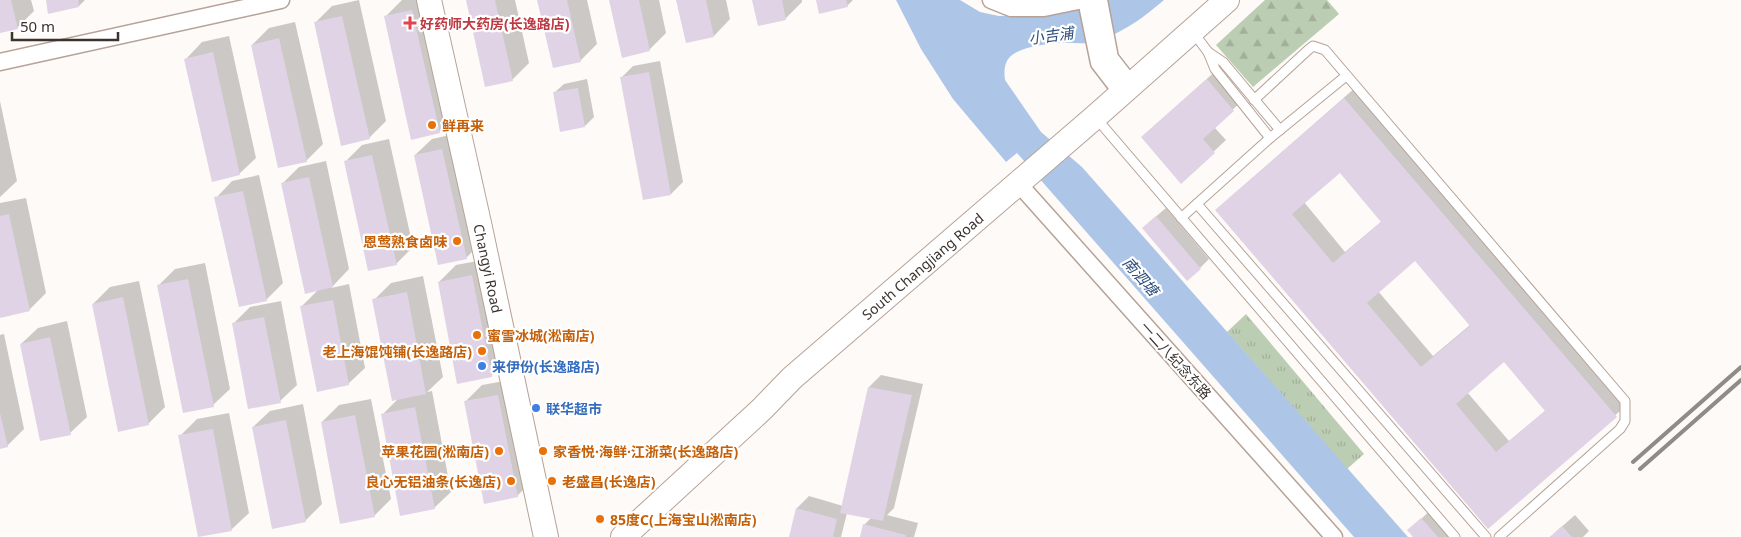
<svg xmlns="http://www.w3.org/2000/svg" width="1741" height="537" viewBox="0 0 1741 537" font-family="'Noto Sans','Noto Sans SC',sans-serif">
<defs>
<pattern id="grass-tufts" width="24" height="20" patternUnits="userSpaceOnUse" patternTransform="scale(1.25)"><rect width="24" height="20" fill="#bbcdb2"/><path d="M3 7l-1-3M5 7V3M7 7l1-3M15 17l-1-3M17 17v-4M19 17l1-3" fill="none" stroke="#a2b099"/></pattern>
<pattern id="forest-firs" width="22" height="20" patternUnits="userSpaceOnUse" patternTransform="scale(1.25)"><rect width="22" height="20" fill="#bbcdb2"/><path d="M5 1l3.5 6h-7zM16 11l3.5 6h-7z" fill="#a2b099"/></pattern>
</defs>
<rect width="100%" height="100%" fill="#fefaf7"/>
<!-- grass -->
<path fill="url(#grass-tufts)" d="M1246,314l118,140 -17,15 -120,-137z"/>
<!-- forest -->
<path fill="url(#forest-firs)" d="M1265,0h62l12,14 -86,73 -37,-42z"/>
<!-- water -->
<path fill="#adc6e8" d="M896,0h64l20,12 19,4 47,-2 28,-3 31,-11h59c-22,19 -48,38 -77,43 -9,1 -18,-1 -27,0 -13,1 -43,4 -51,15 -5,6 -5,15 -4,22l36,52 41,35 326,370h-54l-337,-384 -11,9 -53,-63 -32,-50z"/>
<!-- shadow -->
<g fill="#0003" fill-rule="evenodd">
<path d="M0,0h31l3,11 -17,17 -17,4z"/>
<path d="M47,0h38l-6,6z"/>
<path d="M359,0l27,121 -17,17 -54,-115 17,-17z"/>
<path d="M402,0h28l26,115 -17,17 -54,-115z"/>
<path d="M467,0h48l14,63 -17,17z"/>
<path d="M539,0h48l10,44 -17,17z"/>
<path d="M610,0h49l7,33 -17,17z"/>
<path d="M678,0h48l4,19 -16,17z"/>
<path d="M753,0h49v2l-17,17z"/>
<path d="M818,0h35l-6,6z"/>
<path d="M295,22l28,122 -17,17 -54,-116 17,-17z"/>
<path d="M229,36l27,122 -17,16 -53,-115 16,-17z"/>
<path d="M660,61l23,121 -12,12 -27,5 -23,-121 12,-12z"/>
<path d="M1219,68l26,30 -31,29 12,13 -45,42 -27,-56z"/>
<path d="M587,79l7,38 -9,9 -31,-33 10,-9z"/>
<path d="M1356,87l272,317 -140,123 -272,-317zM1340,171l42,50 -37,31 -41,-50zM1415,260l55,65 -37,31 -55,-65zM1504,361l42,49 -37,31 -42,-49z"/>
<path d="M0,101l17,80 -17,16z"/>
<path d="M459,133l24,108 -17,17 -51,-103 17,-16z"/>
<path d="M389,139l24,108 -17,17 -51,-102 17,-17z"/>
<path d="M326,161l23,108 -18,19 18,-4 16,84 -17,16 -47,-77 18,-18 -37,-105 17,-17z"/>
<path d="M259,175l24,108 -17,17 -50,-102 16,-17z"/>
<path d="M26,198l20,95 -17,17 -29,6v-113z"/>
<path d="M1166,208l43,51 -9,9 -47,-49z"/>
<path d="M488,259l20,100 -17,17 -52,-94 17,-17z"/>
<path d="M205,263l25,126 -17,16 -55,-119 17,-17z"/>
<path d="M423,276l20,101 -16,15 5,-1 19,101 -17,16 -52,-93 16,-16 -24,-99 17,-17z"/>
<path d="M139,281l26,126 -17,17 -55,-120 17,-17z"/>
<path d="M281,301l16,84 -17,16 -47,-77 17,-17z"/>
<path d="M67,321l20,96 -17,16 -49,-89 17,-16z"/>
<path d="M4,334l20,95 -17,17 -7,2v-113z"/>
<path d="M881,375l42,9 -29,124 -7,7 31,8 -4,14h-53l3,-12 7,-7 -24,-5 -6,24h-51l7,-29 12,-12 34,10 26,-119z"/>
<path d="M515,379l19,100 -17,17 -52,-94 17,-17z"/>
<path d="M371,399l20,100 -17,17 -52,-94 17,-17z"/>
<path d="M303,404l19,100 -17,17 -52,-94 17,-16z"/>
<path d="M229,413l20,100 -17,16 -33,7 -19,-100 17,-17z"/>
<path d="M1434,507l25,30h-44l-6,-7z"/>
<path d="M1575,515l14,16 -6,6h-33z"/>
</g>
<!-- building -->
<g fill="#e0d3e6" fill-rule="evenodd">
<path d="M0,0h11l7,29 -18,4z"/>
<path d="M46,0h32l1,7 -31,7z"/>
<path d="M466,0h29l18,81 -28,6z"/>
<path d="M537,0h30l14,62 -28,6z"/>
<path d="M609,0h30l11,51 -28,7z"/>
<path d="M676,0h30l8,37 -28,6z"/>
<path d="M752,0h30l4,20 -28,6z"/>
<path d="M816,0h30l2,7 -29,7z"/>
<path d="M412,10l28,123 -29,7 -27,-124z"/>
<path d="M342,16l28,123 -29,7 -27,-124z"/>
<path d="M279,38l28,124 -29,6 -27,-123z"/>
<path d="M213,52l27,123 -28,7 -28,-123z"/>
<path d="M649,72l22,123 -28,5 -23,-123z"/>
<path d="M1207,79l27,32 -31,28 12,14 -34,31 -40,-47z"/>
<path d="M578,88l7,39 -25,5 -7,-40z"/>
<path d="M1344,98l273,319 -129,112 -273,-319zM1340,173l41,49 -48,41 -41,-49zM1415,261l55,65 -49,41 -54,-64zM1504,362l41,49 -49,41 -40,-48z"/>
<path d="M442,149l25,110 -29,6 -24,-110z"/>
<path d="M372,155l25,110 -29,6 -24,-110z"/>
<path d="M309,177l24,110 -28,7 -24,-111z"/>
<path d="M243,191l24,110 -28,6 -25,-110z"/>
<path d="M9,214l21,97 -30,7v-102z"/>
<path d="M1156,216l45,53 -14,12 -45,-53z"/>
<path d="M472,275l20,102 -35,7 -19,-102z"/>
<path d="M188,279l26,128 -31,6 -26,-128z"/>
<path d="M407,292l19,102 -34,7 -20,-102z"/>
<path d="M123,297l26,128 -31,7 -26,-128z"/>
<path d="M333,300l16,85 -32,7 -17,-86z"/>
<path d="M264,317l17,86 -33,6 -16,-86z"/>
<path d="M50,337l21,98 -31,6 -20,-97z"/>
<path d="M868,387l44,8 -29,126 -43,-8z"/>
<path d="M498,395l20,102 -34,7 -20,-103z"/>
<path d="M415,407l20,102 -35,7 -19,-102z"/>
<path d="M0,413l8,34 -8,2z"/>
<path d="M355,415l20,102 -35,7 -19,-102z"/>
<path d="M286,420l20,102 -34,7 -20,-102z"/>
<path d="M213,429l19,102 -34,6 -20,-102z"/>
<path d="M796,508l41,11 -4,18h-44z"/>
<path d="M1421,518l17,19h-25l-6,-7z"/>
<path d="M863,524l43,11v2h-46z"/>
<path d="M1562,526l10,11h-22z"/>
</g>
<g fill="none" stroke-linecap="round" stroke-linejoin="round">
<defs>
<g id="lane">
<path d="M1193,32l15,20 7,17 55,69"/>
<path d="M1208,52l15,10 57,68"/>
<path d="M1254,100l54,-50 5,-4 12,4 300,351v20l-5,8 -121,108"/>
<path d="M1096,118l359,419"/>
<path d="M1197,204l289,333"/>
<path d="M1181,218l89,-80 76,-62"/>
</g>
<g id="street">
<path d="M991,0l20,8h33l39,-8"/>
<path d="M1086,0l13,63 23,30"/>
<path d="M1099,0l11,58 21,27"/>
<path d="M0,62l281,-62"/>
<path d="M1018,183l316,354"/>
</g>
<g id="secondary">
<path id="s1" d="M429,0l50,223 67,314"/>
<path id="s2" d="M623,537l139,-128 30,-31 303,-261 132,-117"/>
</g>
</defs>
<!-- lane casing -->
<use href="#lane" stroke="#b6a297" stroke-width="11"/>
<!-- street casing -->
<use href="#street" stroke="#b6a297" stroke-width="19"/>
<!-- secondary casing -->
<use href="#secondary" stroke="#b6a297" stroke-width="26"/>
<!-- lane -->
<use href="#lane" stroke="#fff" stroke-width="9"/>
<!-- street -->
<use href="#street" stroke="#fff" stroke-width="16"/>
<!-- secondary -->
<use href="#secondary" stroke="#fff" stroke-width="24"/>
<!-- rail -->
<g stroke="#918b87" stroke-width="4">
<path d="M1633,462l108,-95"/>
<path d="M1640,469l101,-89"/>
</g>
</g>
<!-- markers -->
<path fill="#e0444e" stroke="#fff" stroke-width="2" d="M407.5 15.5h5v5h5v5h-5v5h-5v-5h-5v-5h5z"/>
<g fill="#e8710a" stroke="#fff" stroke-width="2">
<circle cx="432" cy="125" r="5"/>
<circle cx="457" cy="241" r="5"/>
<circle cx="477" cy="335" r="5"/>
<circle cx="482" cy="351" r="5"/>
<circle cx="499" cy="451" r="5"/>
<circle cx="543" cy="451" r="5"/>
<circle cx="511" cy="481" r="5"/>
<circle cx="552" cy="481" r="5"/>
<circle cx="600" cy="519" r="5"/>
</g>
<g fill="#3f7fe0" stroke="#fff" stroke-width="2">
<circle cx="482" cy="366" r="5"/>
<circle cx="536" cy="408" r="5"/>
</g>
<g text-anchor="middle" dominant-baseline="central" stroke-width="4.5" stroke-linejoin="round" paint-order="stroke">
<!-- health labels -->
<g font-size="14" font-weight="bold" fill="#be3a42" stroke="#fff" text-anchor="start">
<text x="420" y="23">好药师大药房(长逸路店)</text>
</g>
<!-- food labels -->
<g font-size="14" font-weight="bold" fill="#c56008" stroke="#fff" text-anchor="start">
<text x="442" y="125">鲜再来</text>
<text x="447" y="241" text-anchor="end">恩莺熟食卤味</text>
<text x="487" y="335">蜜雪冰城(淞南店)</text>
<text x="472" y="351" text-anchor="end">老上海馄饨铺(长逸路店)</text>
<text x="489" y="451" text-anchor="end">苹果花园(淞南店)</text>
<text x="553" y="451">家香悦·海鲜·江浙菜(长逸路店)</text>
<text x="501" y="481" text-anchor="end">良心无铝油条(长逸店)</text>
<text x="562" y="481">老盛昌(长逸店)</text>
<text x="610" y="519">85度C(上海宝山淞南店)</text>
</g>
<!-- street labels -->
<g font-size="14" fill="#3c332f" stroke="#fff">
<text stroke="none"><textPath href="#s2" startOffset="404">South Changjiang Road</textPath></text>
<text stroke="none"><textPath href="#s1" startOffset="275">Changyi Road</textPath></text>
<text transform="translate(1176 360) rotate(48)">一二八纪念东路</text>
</g>
<!-- shop labels -->
<g font-size="14" font-weight="bold" fill="#366cbe" stroke="#fff" text-anchor="start">
<text x="492" y="366">来伊份(长逸路店)</text>
<text x="546" y="408">联华超市</text>
</g>
<!-- water labels -->
<g font-size="15" font-style="italic" fill="#2c4e7b" stroke="#fff">
<text transform="translate(1051 35) rotate(-8)">小吉浦</text>
<text transform="translate(1141 276) rotate(49)">南泗塘</text>
</g>
</g>
<!-- scale -->
<path d="M12 32v8h106v-8" fill="none" stroke="#3c332f" stroke-width="2.5"/>
<text x="20" y="32" font-size="15" fill="#3c332f" stroke="#ffffff" stroke-width="4" paint-order="stroke">50 m</text>
</svg>
